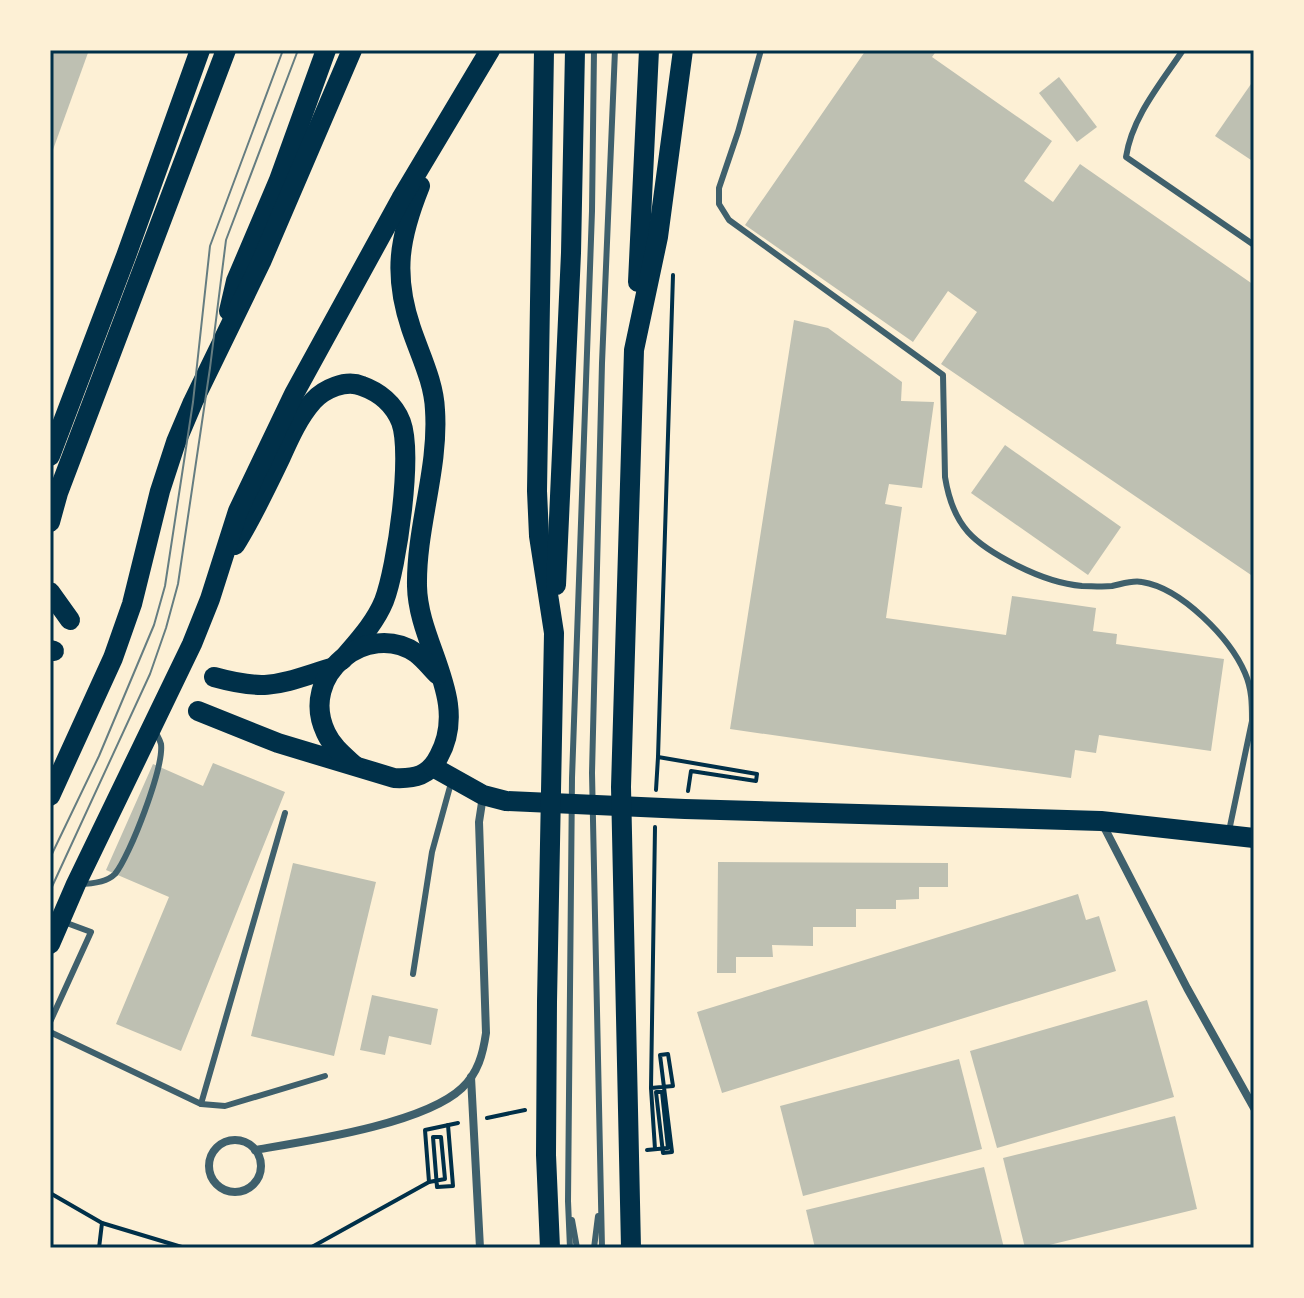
<svg xmlns="http://www.w3.org/2000/svg" width="1304" height="1298" viewBox="0 0 1304 1298" font-family="Rubik,sans-serif">
<rect width="100%" height="100%" fill="#fdf0d5"/>
<!-- building -->
<g fill="#bec0b2">
<path d="M50,50h39l-39,108z"/>
<path d="M866,50h71l-5,7 120,84 -28,40 29,21 27,-38 174,121v292l-313,-213 36,-52 -29,-21 -35,51 -168,-117z"/>
<path d="M1059,77l38,50 -20,15 -38,-49z"/>
<path d="M1251,84l3,2v76l-39,-26z"/>
<path d="M794,320l34,8 74,54 -1,19 33,1 -12,86 -33,-4 -4,20 17,3 -16,111 120,17 6,-39 84,12 -3,23 24,3 -1,10 108,15 -13,92 -112,-16 -3,18 -21,-3 -4,28 -341,-49z"/>
<path d="M1005,445l116,82 -33,48 -117,-82z"/>
<path d="M213,763l72,29 -104,259 -65,-27 53,-127 -63,-27 47,-106 50,22z"/>
<path d="M718,862l230,1v24h-29v12l-23,1v9h-40v18h-43v19l-41,-1 1,12h-37v16h-19z"/>
<path d="M293,863l83,19 -42,174 -83,-20z"/>
<path d="M1078,894l8,26 13,-4 17,55 -394,122 -25,-81z"/>
<path d="M372,995l66,14 -7,36 -42,-9 -4,19 -25,-5z"/>
<path d="M1147,1000l27,97 -177,51 -27,-97z"/>
<path d="M959,1059l23,90 -179,47 -23,-90z"/>
<path d="M1175,1116l22,93 -160,39h-12l-22,-90z"/>
<path d="M984,1167l20,81h-189l-9,-38z"/>
</g>
<g fill="none" stroke-linecap="round" stroke-linejoin="round">
<!-- path -->
<g stroke="#003049" stroke-width="4">
<path d="M658,757l15,-482"/>
<path d="M656,790l2,-33 99,17 -1,7 -65,-10 -3,20"/>
<path d="M651,1088l4,-261"/>
<path d="M487,1118l38,-8"/>
<path d="M647,1150l21,-2 -6,-56h-6l7,61 9,-1 -12,-97 8,-1 5,32 -22,2 4,61"/>
<path d="M429,1182l-4,-52 33,-7"/>
<path d="M50,1193l52,30 83,25"/>
<path d="M99,1248l3,-25"/>
<path d="M310,1248l119,-66 16,-3 -4,-42h-8l4,50 16,-1 -5,-61"/>
</g>
<!-- service -->
<g stroke="#3f606c" stroke-width="6">
<path d="M761,50l-23,82 -19,56v16l10,16 214,155 2,102c8,50 29,67 73,89 20,10 41,18 64,20 9,0 21,1 30,0 10,-2 20,-6 30,-4 39,6 88,56 103,91 7,16 7,31 7,48l-23,110"/>
<path d="M1183,50c-22,33 -51,67 -57,107l128,88"/>
<path d="M79,884c12,0 27,-1 36,-10 15,-18 49,-107 46,-130 -1,-4 -3,-7 -5,-11"/>
<path d="M413,974l19,-122 19,-69"/>
<path d="M50,1022l41,-90 -27,-10"/>
<path d="M50,1032l151,72 24,2 100,-30"/>
<path d="M201,1104l84,-291"/>
<path d="M572,1220l5,28"/>
<path d="M570,1248l-2,-47 4,-423 20,-567 2,-161"/>
<path d="M594,1248l4,-32"/>
<path d="M602,1248l-10,-475 10,-410 13,-313"/>
</g>
<!-- minor -->
<g stroke="#3f606c" stroke-width="8">
<path d="M1103,825l84,163 67,120"/>
<path d="M471,1077l9,171"/>
<circle cx="235" cy="1166" r="26"/>
<path d="M255,1150c53,-9 169,-26 207,-62 16,-15 21,-34 24,-55l-7,-211 4,-26"/>
</g>
<!-- primary -->
<g stroke="#003049" stroke-width="20">
<path d="M229,311l7,-30 43,-101 47,-130"/>
<path d="M50,456l76,-200 74,-206"/>
<path d="M50,522l8,-29 168,-443"/>
<path d="M235,545c17,-27 31,-57 45,-86 9,-20 18,-41 33,-58 11,-12 33,-22 49,-15 17,6 32,18 39,36 12,32 -4,145 -17,179 -9,22 -26,40 -42,59"/>
<path d="M50,592l20,28"/>
<path d="M50,650l4,1"/>
<path d="M214,677c54,15 65,7 117,-9"/>
<path d="M198,711l80,32 116,35c21,1 35,-2 45,-22 31,-57 -21,-111 -22,-170 -1,-59 22,-117 18,-176 -1,-28 -15,-55 -24,-82 -18,-54 -12,-90 9,-142"/>
<path d="M354,765c-11,-10 -22,-19 -28,-32 -28,-58 41,-113 90,-80 8,6 15,15 22,22"/>
<path d="M433,767l50,28 23,6 179,8 416,12 153,17"/>
<path d="M50,796l63,-138 19,-54 28,-113 16,-49 17,-40 68,-140 91,-212"/>
<path d="M50,944l26,-60 116,-240 18,-45 28,-88 56,-117 107,-195 89,-149"/>
</g>
<!-- trunk -->
<g stroke="#003049" stroke-width="20">
<path d="M544,50l-7,441 2,45 15,97 -7,369 -1,153 4,93"/>
<path d="M638,282l11,-232"/>
<path d="M556,585l15,-332 4,-203"/>
<path d="M631,1248l-10,-461 13,-437 24,-113 25,-187"/>
</g>
<!-- tram -->
<g stroke="#657d81" stroke-width="2">
<path d="M50,858l49,-102 55,-131 11,-39 28,-184 17,-156 73,-196"/>
<path d="M50,891l100,-217 16,-46 12,-44 32,-216 16,-128 72,-190"/>
</g>
</g>
<!-- border -->
<rect width="1304" height="1298" fill="none" stroke="#fdf0d5" stroke-width="104"/>
<rect x="52" y="52" width="1200" height="1194" fill="none" stroke="#003049" stroke-width="3"/>
</svg>
